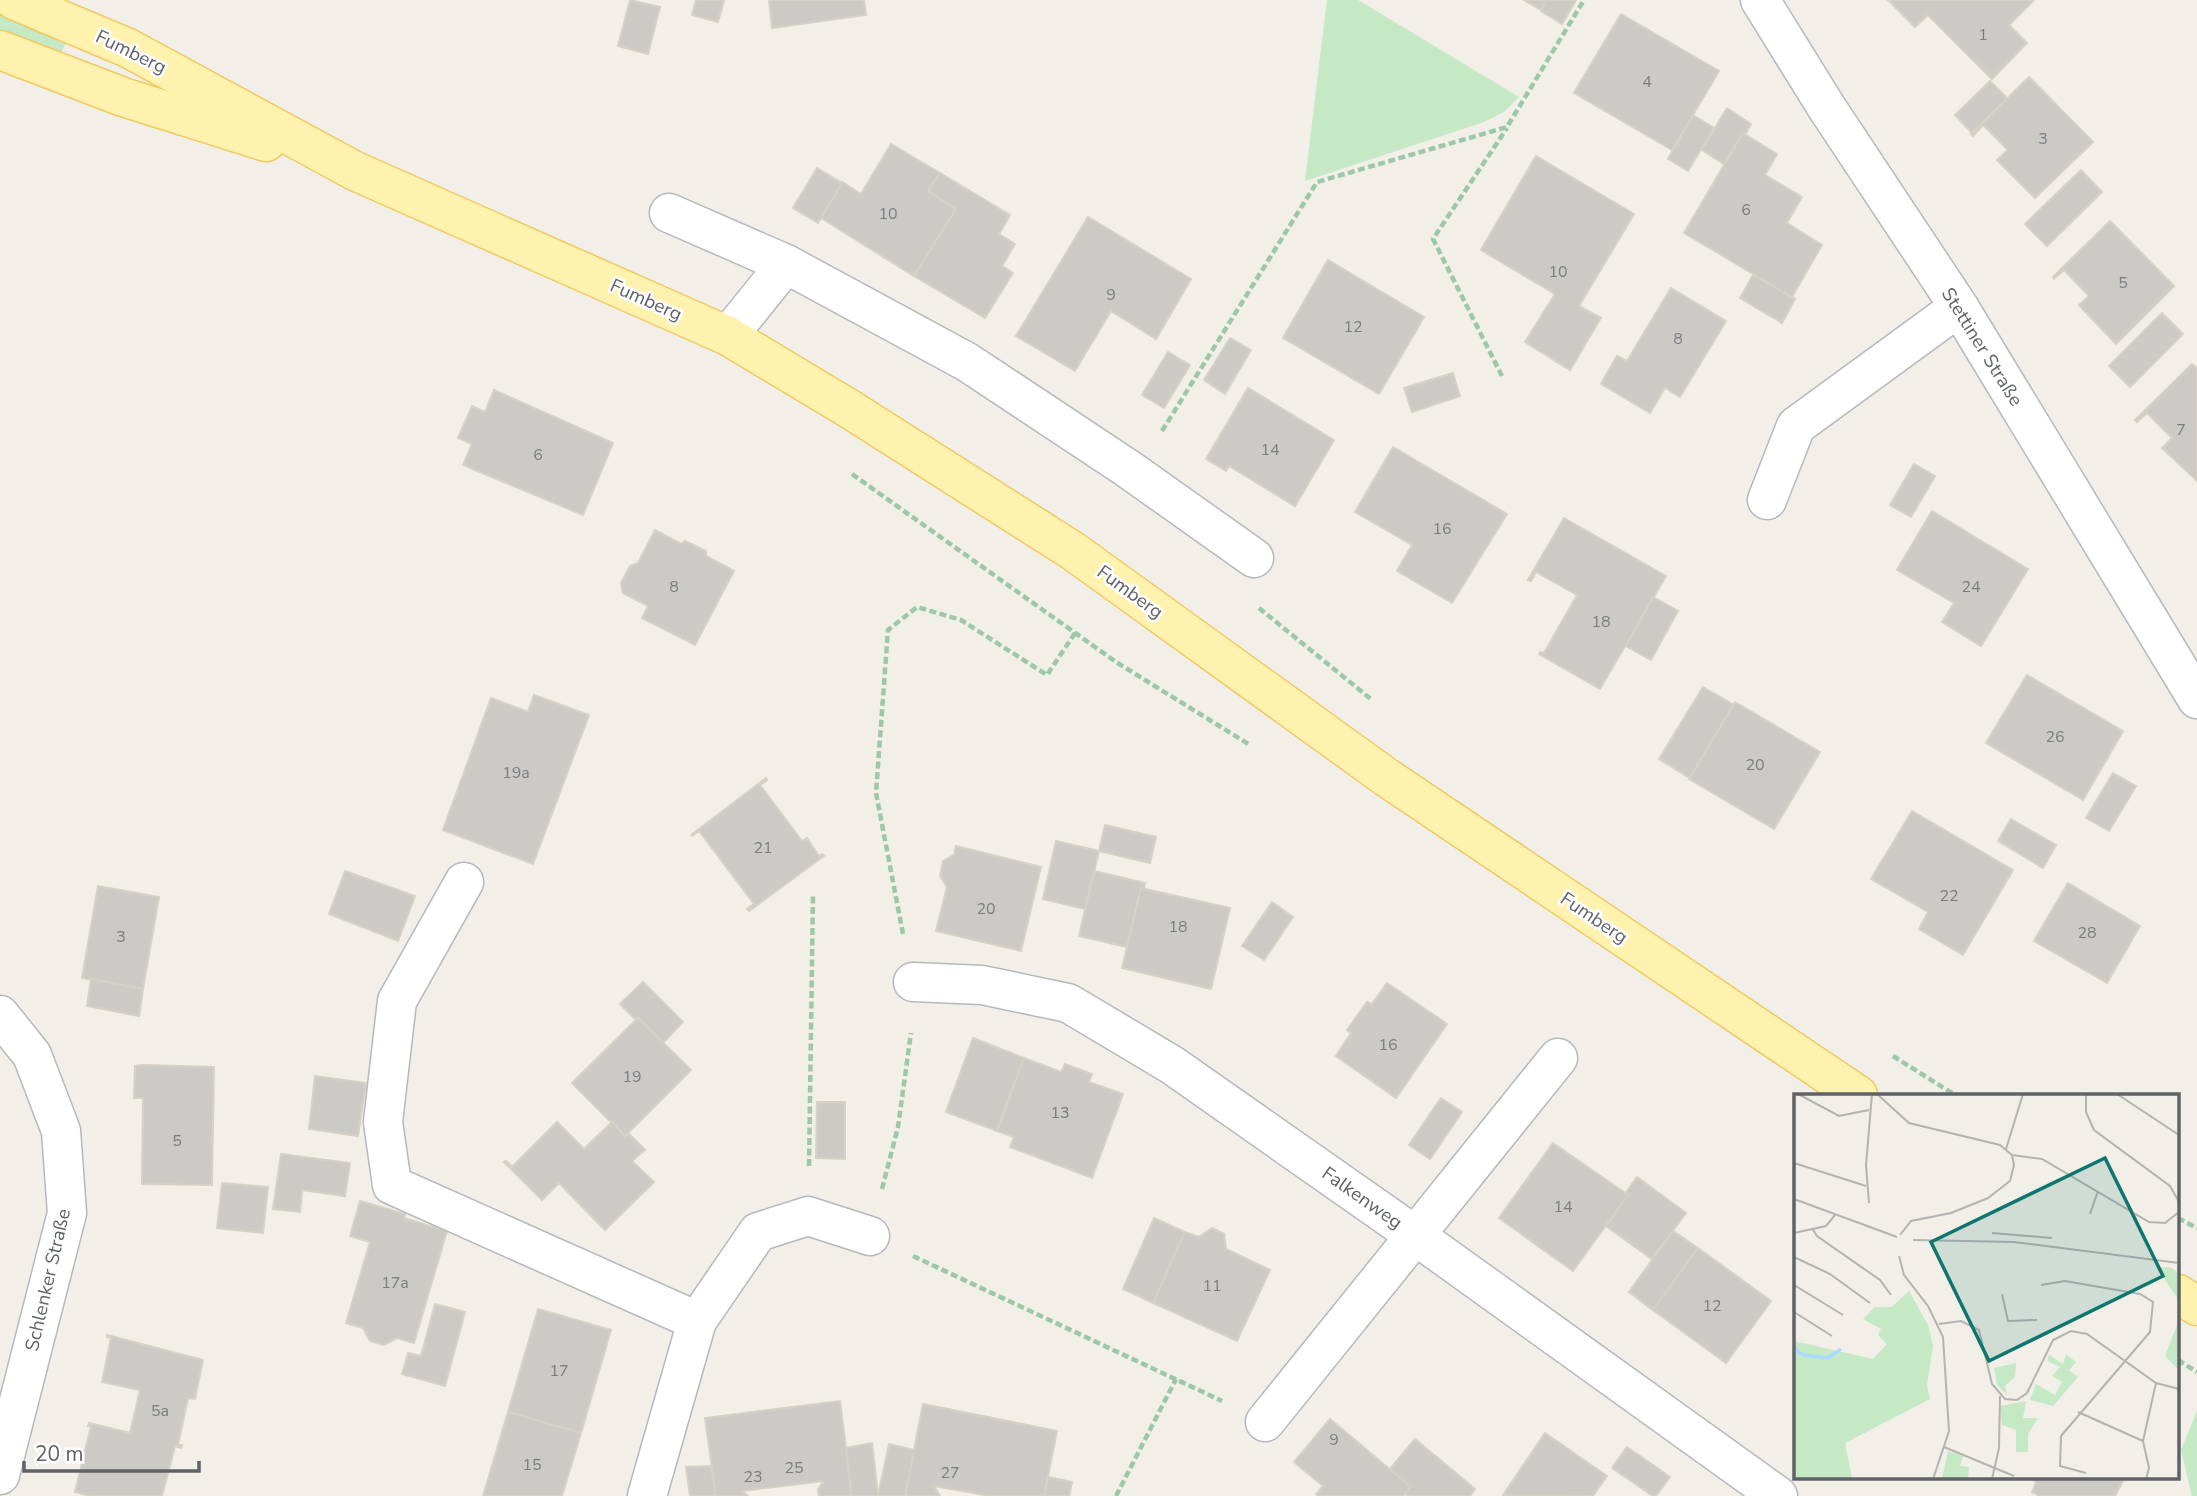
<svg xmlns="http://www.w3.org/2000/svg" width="2197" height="1496" viewBox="0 0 2197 1496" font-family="'Nunito Sans',sans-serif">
<rect width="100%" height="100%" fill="#f1efe8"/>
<!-- green -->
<g fill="#c5e8c5">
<path d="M1327,0h31l161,97 -15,15 -20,10 -179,59z"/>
<path d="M0,10l68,28 -9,19 -59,-24z"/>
<path d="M2197,1411v85h-5l-11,-46z"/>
</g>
<!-- building -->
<g fill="#cccac5" stroke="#d6d1c6" stroke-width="2">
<path d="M630,0l30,7 -12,47 -30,-8z"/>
<path d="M696,0h28l-6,22 -26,-7z"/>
<path d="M769,0h95l2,15 -94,13z"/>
<path d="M1524,0h23l-6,10z"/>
<path d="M1547,0h29l-14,24 -21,-13z"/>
<path d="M1888,0h146l-25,25 18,18 -35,36 -64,-64 -13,12z"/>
<path d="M1621,14l98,57 -47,79 -98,-57z"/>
<path d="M2029,77l64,65 -58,56 -38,-38 11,-10 -25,-25 -10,11 -2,-2z"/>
<path d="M1990,81l17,17 -35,35 -17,-18z"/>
<path d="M1727,108l24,16 -6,11 -2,-2 -19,31 -22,-14z"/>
<path d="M1693,115l21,13 -26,43 -20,-12z"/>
<path d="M1743,133l34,21 -12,21 37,22 -15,26 35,22 -30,52 -108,-64z"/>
<path d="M891,144l49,29 -12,18 28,18 -42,67 -93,-58 21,-36 19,12z"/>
<path d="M1536,156l98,58 -55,92 22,12 -31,52 -45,-28 30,-48 -74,-44z"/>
<path d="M817,168l25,15 -24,40 -25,-15z"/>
<path d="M2081,170l21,22 -55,54 -22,-22z"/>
<path d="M940,173l70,42 -11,19 16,10 -13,22 11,7 -28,45 -71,-42 42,-67 -28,-18z"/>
<path d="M1088,217l103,62 -35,60 -45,-28 -36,60 -59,-35z"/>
<path d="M2110,221l64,65 -58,58 -37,-39 10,-9 -25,-26 -10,9 -1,-2z"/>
<path d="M1328,260l96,57 -45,77 -96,-56z"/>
<path d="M1753,275l42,24 -13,24 -42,-25z"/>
<path d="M1671,288l55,33 -46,76 -15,-9 -15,25 -49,-29 16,-28 10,5z"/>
<path d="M2162,313l21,21 -53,53 -21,-21z"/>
<path d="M1230,338l21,12 -26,44 -21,-14z"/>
<path d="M1168,352l22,13 -26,43 -22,-13z"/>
<path d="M2192,364l5,4v113l-35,-33 10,-10 -25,-25 -10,9 -2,-2z"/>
<path d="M1453,373l7,23 -48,16 -8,-24z"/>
<path d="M1248,388l86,52 -39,66 -66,-40 -3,5 -20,-12z"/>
<path d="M494,390l119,53 -30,72 -120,-50 9,-21 -14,-6 14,-32 13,6z"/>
<path d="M1393,447l114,67 -55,89 -55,-32 15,-26 -57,-33z"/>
<path d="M1914,464l21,12 -24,41 -21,-12z"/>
<path d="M1932,511l96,58 -47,77 -39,-24 12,-19 -57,-33z"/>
<path d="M1564,518l102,58 -66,113 -61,-35 1,-2 4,1 33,-58 -41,-23 -5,9 -3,-1z"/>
<path d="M655,530l26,14 4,-3 21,10v5l28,15 -39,74 -53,-27 6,-12 -25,-13 -2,-10 9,-17 8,-3z"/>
<path d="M1653,597l25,14 -27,49 -25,-14z"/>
<path d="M2027,675l96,56 -40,69 -97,-57z"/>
<path d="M1703,687l31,18 -44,73 -31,-19z"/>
<path d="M534,695l55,20 -56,149 -90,-34 48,-132 37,14z"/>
<path d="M1735,702l85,50 -46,77 -85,-50z"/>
<path d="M2113,773l23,13 -27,45 -23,-13z"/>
<path d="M766,778l1,2 -7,5 42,56 5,-3 12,18 3,-2 2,2 -75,55 -2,-2 7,-5 -55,-73 -7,5 -1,-1z"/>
<path d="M1912,811l101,59 -50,85 -44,-26 9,-17 -57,-33z"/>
<path d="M2011,819l45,26 -13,23 -45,-27z"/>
<path d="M1105,825l51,12 -6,26 -51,-12z"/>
<path d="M1056,841l43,10 -14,58 -42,-10z"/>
<path d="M956,846l85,21 -20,84 -85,-20 11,-44 -7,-11 3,-15 11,-6z"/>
<path d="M345,871l70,25 -17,45 -69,-27z"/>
<path d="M1094,871l51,12 -1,5h-3l-14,59 -48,-11z"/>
<path d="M2068,883l72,43 -33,57 -73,-42z"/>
<path d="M98,886l61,11 -16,92 -61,-11z"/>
<path d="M1141,888l89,20 -19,81 -89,-21z"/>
<path d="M1272,902l21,15 -29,43 -22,-14z"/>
<path d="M91,979l52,10 -4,27 -52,-10z"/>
<path d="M643,982l40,40 -20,21 -25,-25 -2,2 -16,-16z"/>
<path d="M1387,983l60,41 -51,74 -60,-42 15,-23 -4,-3 20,-28 5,2z"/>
<path d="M638,1018l53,52 -66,66 -53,-53z"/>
<path d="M973,1038l51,20 -27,73 -51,-19z"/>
<path d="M1024,1058l37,14 4,-8 27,10 -3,8 34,12 -31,84 -82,-31 4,-10 -17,-6z"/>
<path d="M144,1065l70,2 -2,118 -70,-1 1,-86h-9l1,-32z"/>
<path d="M315,1076l51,7 -8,53 -49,-7z"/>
<path d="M1441,1098l21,14 -32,47 -21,-14z"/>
<path d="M817,1102h28v57l-29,-1z"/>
<path d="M557,1122l27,27 28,-27 13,14 3,-3 17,17 -13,11 22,21 -49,48 -46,-47 -17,17 -38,-38 2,-1 6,6z"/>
<path d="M1553,1143l75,52 -55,76 -74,-53z"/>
<path d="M281,1154l69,9 -5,33 -43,-6 -2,22 -27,-3z"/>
<path d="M1637,1177l49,36 -34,46 -46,-33 22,-31 -3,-1z"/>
<path d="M222,1183l46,4 -5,46 -46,-5z"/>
<path d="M360,1201l45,13 -1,4 43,13 -33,112 -17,-5 -13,7 -14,-4 -7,-13 -17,-5 24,-81 -20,-6z"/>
<path d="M1154,1218l31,14 -32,71 -30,-14z"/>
<path d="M1212,1228l12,6 2,15 44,21 -33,71 -84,-38 32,-71 14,5z"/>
<path d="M1673,1231l25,17 -45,62 -24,-18z"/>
<path d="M1698,1248l73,53 -45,62 -73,-53z"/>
<path d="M435,1304l30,8 -20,74 -43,-12 6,-21 13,3z"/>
<path d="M538,1309l73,21 -30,103 -73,-21z"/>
<path d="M107,1335l96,25 -8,39 -7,-1 -10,47h4l-1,3 -6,-2 -13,50h-71l-16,-4 16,-66h-3l1,-3 41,10 10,-43 -38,-8 9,-44 -4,-1z"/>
<path d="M840,1401l12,95h-33l-1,-7 6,-8 -82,10 6,5h-32l-11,-78z"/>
<path d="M923,1404l134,27 -13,65h-54l-56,-10 6,10h-35z"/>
<path d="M508,1412l73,21 -19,63h-79z"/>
<path d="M1330,1419l81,68 -8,9h-85l-2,-2 7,-8 -29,-24z"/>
<path d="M1545,1433l62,43 -14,20 -90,-1z"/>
<path d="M1415,1439l60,50 -5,7h-62l-3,-3 6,-6 -21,-18z"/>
<path d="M872,1443l6,53h-26l-6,-48z"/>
<path d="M889,1444l25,6 -9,46h-27z"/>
<path d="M1627,1447l43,30 -14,19h-3l-41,-28z"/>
<path d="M711,1466l5,30h-26l-4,-29z"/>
<path d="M1048,1477l24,5 -3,14h-25z"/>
<path d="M2032,1477h93l-10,19h-75l-8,-4 4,-9z"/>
</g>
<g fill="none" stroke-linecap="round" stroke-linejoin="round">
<defs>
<g id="minor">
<path d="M1760,0l67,108 132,199 238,392"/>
<path d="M669,213l117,51 181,98 160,106 127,90"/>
<path d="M728,336l58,-72"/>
<path d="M1767,500l29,-74 163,-119"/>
<path d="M464,882l-67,119 -14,121 9,63 305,136"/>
<path d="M913,982l69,3 86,18 104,62 244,171 362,260"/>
<path d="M0,1015l32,40 29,76 6,82 -67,262"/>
<path d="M1265,1422l293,-364"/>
<path d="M647,1496l50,-175 61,-89 50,-16 62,20"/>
</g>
<g id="major">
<path d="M14,0l114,48 227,123 373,165 120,72 225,143 313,226 472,318"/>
<path d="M0,50l123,47 143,45"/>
<path d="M2178,1294l19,12"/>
</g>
</defs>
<!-- minor casing -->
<use href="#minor" stroke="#b5b8bc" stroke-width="41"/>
<!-- major casing -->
<use href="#major" stroke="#f2c960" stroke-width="41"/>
<!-- path -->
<g stroke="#9cc7a9" stroke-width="4.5" stroke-dasharray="7 3.5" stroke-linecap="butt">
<path d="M1502,376l-69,-137 74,-111"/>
<path d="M1162,431l155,-249 190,-55 77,-127"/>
<path d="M852,474l264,188 134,83"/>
<path d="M1259,608l113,92"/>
<path d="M903,934l-27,-141 12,-163 29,-23 44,13 86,55 28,-42"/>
<path d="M1893,1056l62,39"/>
<path d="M809,1166l4,-271"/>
<path d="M882,1189l16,-62 13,-94"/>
<path d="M2178,1218l19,10"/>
<path d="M913,1256l309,145"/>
<path d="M2178,1360l19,12"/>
<path d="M1116,1496l60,-117"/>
</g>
<!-- minor -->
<use href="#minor" stroke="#fff" stroke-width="38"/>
<!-- major -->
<use href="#major" stroke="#fff2af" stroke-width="38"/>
</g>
<g text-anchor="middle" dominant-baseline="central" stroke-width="5" stroke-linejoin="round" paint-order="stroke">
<!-- number labels -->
<g font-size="16" fill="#7a7d7f">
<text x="1983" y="35">1</text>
<text x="1647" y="82">4</text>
<text x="2043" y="139">3</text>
<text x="1746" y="210">6</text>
<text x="888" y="214">10</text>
<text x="1558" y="272">10</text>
<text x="2123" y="283">5</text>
<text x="1111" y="295">9</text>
<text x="1353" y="327">12</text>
<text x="1678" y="339">8</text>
<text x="2181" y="430">7</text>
<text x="1270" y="450">14</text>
<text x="538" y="455">6</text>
<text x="1442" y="529">16</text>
<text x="674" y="587">8</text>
<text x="1971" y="587">24</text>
<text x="1601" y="622">18</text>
<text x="2055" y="737">26</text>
<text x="1755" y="765">20</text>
<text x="516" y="773">19a</text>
<text x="763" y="848">21</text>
<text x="1949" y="896">22</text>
<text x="986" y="909">20</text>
<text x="1178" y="927">18</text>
<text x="2087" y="933">28</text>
<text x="121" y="937">3</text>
<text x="1388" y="1045">16</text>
<text x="632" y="1077">19</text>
<text x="1060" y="1113">13</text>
<text x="177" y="1141">5</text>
<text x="1563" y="1207">14</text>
<text x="395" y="1283">17a</text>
<text x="1212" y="1286">11</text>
<text x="1712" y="1306">12</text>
<text x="559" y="1371">17</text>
<text x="160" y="1411">5a</text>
<text x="1334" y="1440">9</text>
<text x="532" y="1465">15</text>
<text x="794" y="1468">25</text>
<text x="950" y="1473">27</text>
<text x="753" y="1477">23</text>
</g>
<!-- street labels -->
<g font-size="19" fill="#5f6368" stroke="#fff">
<text transform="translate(131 52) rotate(26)">Fumberg</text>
<text transform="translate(646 300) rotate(24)">Fumberg</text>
<text transform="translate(1982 347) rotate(58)">Stettiner Straße</text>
<text transform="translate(1130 592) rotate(36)">Fumberg</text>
<text transform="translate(1594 918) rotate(34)">Fumberg</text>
<text transform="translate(1362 1198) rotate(35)">Falkenweg</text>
<text transform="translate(48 1280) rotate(-77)">Schlenker Straße</text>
</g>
</g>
<!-- overview -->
<g transform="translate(1794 1094)">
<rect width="385" height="385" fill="#f1efe8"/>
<path d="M376,173l9,6v27l-19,-27 -1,-5zM115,197l19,34 5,21 -6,39 3,14 -85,44 7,36h-58v-138l79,18 14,-15 -9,-9 3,-6 -18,-10 12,-12h17zM385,226v60l-1,-11 -13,-13zM272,260l10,8 -7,8 9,7 -25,29 -23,-6 6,-16 19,11 7,-13 -10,-6 8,-9 -13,-6 2,-6 14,9zM222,269l-1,14 -10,9 2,9 -10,-10 -3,-17zM232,307l-3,17h15l-10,16v18h-12v-22l-14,-5 -2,-19zM154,357l15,5 -3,10 9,1 -1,12h-26z" fill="#c5e8c5"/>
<path fill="none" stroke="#aadaff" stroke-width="3.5" d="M0,254l9,7 25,3 13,-9"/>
<path fill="none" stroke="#b3b3b1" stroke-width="2" d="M4,0l41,22 30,-6M83,0l32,29 91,22 12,10 2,10 -4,16 -22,17 -37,15 -40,8 -11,14M292,0v18l8,18 76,56 9,16M323,0l62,41M212,55l17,-55M218,61l30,4 107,63 16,1 14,-11M0,69l72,23M0,105l103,38M75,109l-3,-38 6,-71M296,120l8,-23M18,134l5,8 63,44 11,15M0,139l32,-7 9,-11M198,139l60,5M119,146l101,2 165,21M105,162l5,19 24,31 15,31 6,94 -16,48M0,163l36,17 40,29M0,191l49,30M247,191l24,-4 75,13 13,8 -3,30 -89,104 -1,30 26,7M208,200l6,27 29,-1M0,218l38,24M145,230l22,-3 18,9 13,54 13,15 12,1 10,-7 26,-53 18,-9 16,3 69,49 23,6M284,318l65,29M150,353l70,29M198,385l7,-31 1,-52M352,385l3,-11 -6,-27 13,-58"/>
<path fill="#0f766e" fill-opacity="0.15" stroke="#0f766e" stroke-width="3.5" d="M311,64l58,118 -174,85 -58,-119z"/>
<rect width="385" height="385" fill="none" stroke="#5f6368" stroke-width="3.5"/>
</g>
<!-- scale -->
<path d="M24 1461v10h175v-10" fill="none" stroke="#5f6368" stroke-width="3.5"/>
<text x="35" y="1461" font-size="21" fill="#5f6368" stroke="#ffffff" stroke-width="5" paint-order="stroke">20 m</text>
</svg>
